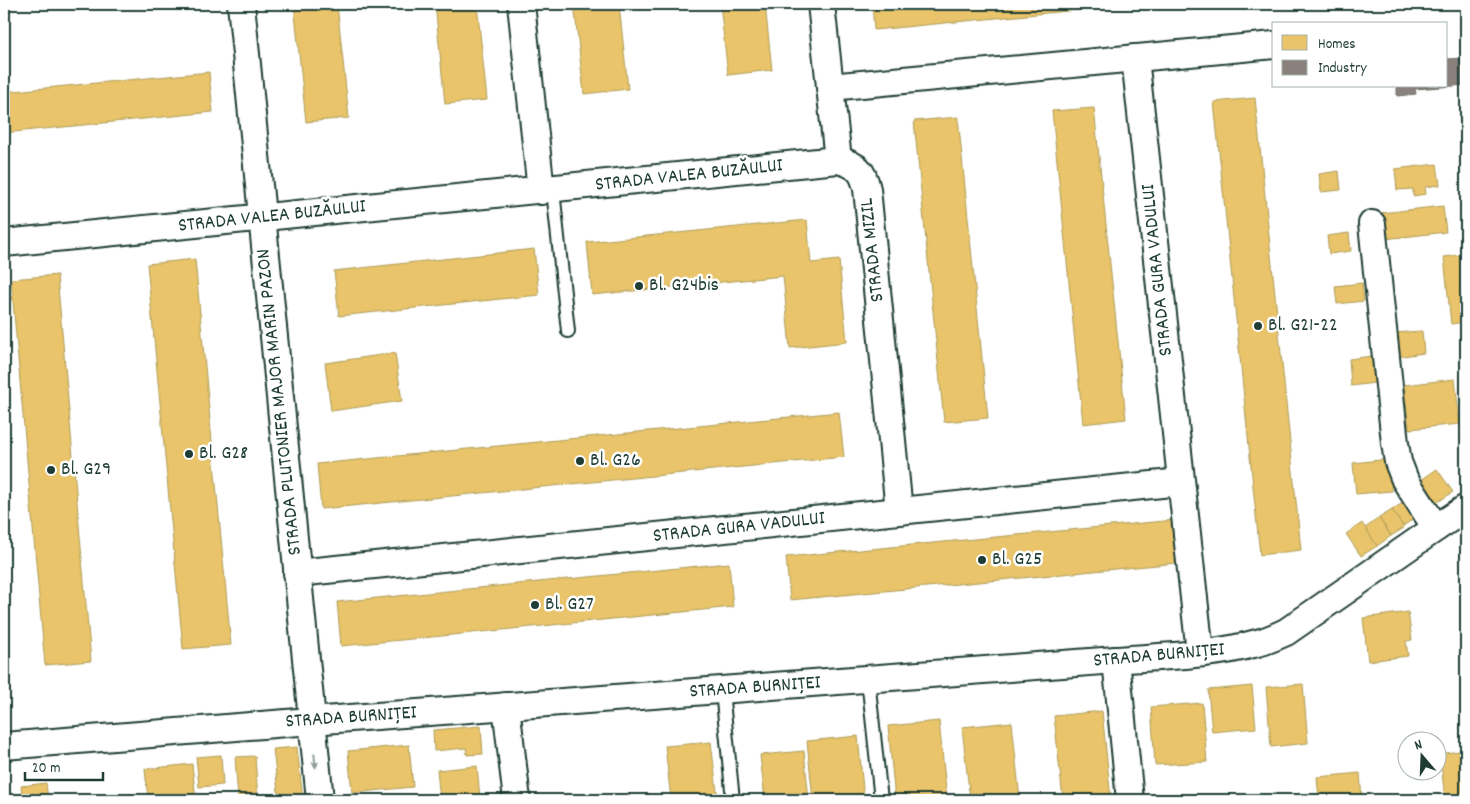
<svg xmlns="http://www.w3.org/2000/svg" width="1470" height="804" viewBox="0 0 1470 804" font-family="Dekko,sans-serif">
<rect width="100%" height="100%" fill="#fff"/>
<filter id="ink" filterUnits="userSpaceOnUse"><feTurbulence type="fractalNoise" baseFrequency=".02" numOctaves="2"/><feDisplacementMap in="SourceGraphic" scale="10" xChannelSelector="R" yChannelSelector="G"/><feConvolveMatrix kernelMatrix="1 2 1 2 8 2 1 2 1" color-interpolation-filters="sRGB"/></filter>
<g filter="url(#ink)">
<!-- homes -->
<g fill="#e9c46a" stroke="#ac9c5a">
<path d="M127,4h32l-31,4z"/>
<path d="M294,4h43l12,114 -43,4z"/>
<path d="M435,4h42l10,96 -42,4z"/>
<path d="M574,4h45l9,85 -44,5z"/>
<path d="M720,4h45l7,66 -44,5z"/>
<path d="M872,4h267l-265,26z"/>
<path d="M209,72l4,40 -209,21v-41z"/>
<path d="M1255,98l46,452 -41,5 -46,-453z"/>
<path d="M1094,108l32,311 -43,5 -31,-313z"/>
<path d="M958,117l30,301 -44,4 -30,-301z"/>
<path d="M1437,164l3,21 -15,2 1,7 -13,2v-7l-16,1 -2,-21z"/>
<path d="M1339,171l2,19 -20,2 -2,-18z"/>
<path d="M1443,206l3,26 -61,7 -4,-26z"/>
<path d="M807,220l4,43 28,-3 8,82 -57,6 -7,-72 -191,19 -5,-53z"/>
<path d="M1349,233l2,18 -22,3 -2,-18z"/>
<path d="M534,249l5,46 -200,21 -5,-45z"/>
<path d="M1466,254v68l-15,2 -7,-67z"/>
<path d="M195,259l36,386 -48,4 -36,-385z"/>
<path d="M57,275l34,386 -46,4 -34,-386z"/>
<path d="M1362,283l2,18 -27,3 -2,-18z"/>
<path d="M1422,331l2,22 -28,4 -3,-24z"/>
<path d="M1462,346h4v42z"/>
<path d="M395,353l7,48 -71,10 -6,-48z"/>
<path d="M1372,356l3,27 -24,3 -2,-27z"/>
<path d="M1455,379l5,45 -51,5 -5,-44z"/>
<path d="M839,412l5,45 -523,52 -4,-45z"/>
<path d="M1389,459l3,32 -36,3 -3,-31z"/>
<path d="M1437,469l16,23 -23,15 -15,-23z"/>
<path d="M1404,502l11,16 -12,8 -11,-16z"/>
<path d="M1392,510l12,18 -13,8 -12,-18z"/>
<path d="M1379,518l12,18 -14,10 -12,-18z"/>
<path d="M1174,520l4,43 -388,37 -4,-43z"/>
<path d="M1362,523l15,23 -16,10 -15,-22z"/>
<path d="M729,563l4,44 -392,39 -4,-44z"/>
<path d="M1408,612l4,28 -6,1 2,15 -40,5 -5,-43z"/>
<path d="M1303,684l5,59 -37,4 -5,-60z"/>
<path d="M1252,686l4,42 -44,4 -4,-42z"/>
<path d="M1202,703l5,59 -52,3 -4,-58z"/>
<path d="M1102,711l9,89h-48l-9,-84z"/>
<path d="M939,721l8,79h-52l-7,-74z"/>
<path d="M1012,722l8,78h-50l-8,-73z"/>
<path d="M481,726l2,28 -16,1 -1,-7 -32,3 -1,-21z"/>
<path d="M858,736l6,64h-51l-6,-59z"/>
<path d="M711,742l7,58h-47l-6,-54z"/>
<path d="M409,745l4,42 -61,6 -4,-42z"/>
<path d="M297,747l6,52 -24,1 -6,-51z"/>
<path d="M1466,750v50h-21l-5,-46z"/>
<path d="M804,751l5,49h-44l-5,-45z"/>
<path d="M221,755l2,30 -24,2 -3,-30z"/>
<path d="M255,756l3,44h-20l-3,-43z"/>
<path d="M192,764l4,36h-48l-3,-31z"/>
<path d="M477,766l3,32 -40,2 -3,-30z"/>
<path d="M1360,773l2,27h-43l-2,-23z"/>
<path d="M46,783l2,17h-25l-2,-14z"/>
</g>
<!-- industry -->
<path fill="#8a817c" stroke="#6a6d66" d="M1466,58v27l-51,4 1,5 -19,2v-10h49v-27z"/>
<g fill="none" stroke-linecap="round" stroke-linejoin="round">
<defs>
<g id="lane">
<path d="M553,190l15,141"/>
<path d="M868,679l13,121"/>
<path d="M722,691l11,109"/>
</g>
<g id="street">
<path d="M241,4l79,796"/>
<path d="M521,4l20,187"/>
<path d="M821,4l17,156"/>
<path d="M1135,58l65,595"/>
<path d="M830,87l444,-42"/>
<path d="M1372,224l23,219 3,19 7,18 31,48"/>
<path d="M4,243l834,-83c19,5 25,10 29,29l32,322"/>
<path d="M297,573l884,-91"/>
<path d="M1116,660l14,140"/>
<path d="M506,706l11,94"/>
<path d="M4,746l307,-25 805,-61c47,-4 96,-4 141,-17 10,-2 20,-7 29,-11l150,-104 30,-20"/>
</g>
</defs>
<!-- lane casing -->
<use href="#lane" stroke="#1f3d34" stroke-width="16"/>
<!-- street casing -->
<use href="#street" stroke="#1f3d34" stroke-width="30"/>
<!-- lane -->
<use href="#lane" stroke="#fff" stroke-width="12"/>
<!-- street -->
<use href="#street" stroke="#fff" stroke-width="26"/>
</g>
<!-- one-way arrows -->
<defs><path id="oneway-solid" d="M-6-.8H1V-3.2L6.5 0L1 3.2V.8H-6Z" transform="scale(1.25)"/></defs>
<use fill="#8f9e9a" href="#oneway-solid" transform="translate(315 761) rotate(84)"/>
</g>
<!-- markers -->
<g fill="#1f3d34" stroke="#fff" stroke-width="2">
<circle cx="639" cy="286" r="5"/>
<circle cx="1258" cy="326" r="5"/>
<circle cx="189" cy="454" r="5"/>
<circle cx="580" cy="461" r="5"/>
<circle cx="51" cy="470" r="5"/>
<circle cx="982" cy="560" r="5"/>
<circle cx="535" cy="605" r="5"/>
</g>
<g text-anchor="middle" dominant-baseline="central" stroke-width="5" stroke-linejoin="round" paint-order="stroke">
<!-- street labels -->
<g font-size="20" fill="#1f3d34" stroke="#fff">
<text transform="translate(689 176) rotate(-6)">STRADA VALEA BUZĂULUI</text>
<text transform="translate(272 217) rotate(-6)">STRADA VALEA BUZĂULUI</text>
<text transform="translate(873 250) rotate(-96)">STRADA MIZIL</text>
<text transform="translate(1158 270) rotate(-96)">STRADA GURA VADULUI</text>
<text transform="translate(280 402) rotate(-96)">STRADA PLUTONIER MAJOR MARIN PAZON</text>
<text transform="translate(739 528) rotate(-6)">STRADA GURA VADULUI</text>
<text transform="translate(1159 656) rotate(-5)">STRADA BURNIȚEI</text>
<text transform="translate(755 688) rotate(-4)">STRADA BURNIȚEI</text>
<text transform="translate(351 718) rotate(-4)">STRADA BURNIȚEI</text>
</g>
<!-- poi labels -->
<g font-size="20" fill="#1f3d34" stroke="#fff" text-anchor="start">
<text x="649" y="286">Bl. G24bis</text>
<text x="1268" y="326">Bl. G21-22</text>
<text x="199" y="454">Bl. G28</text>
<text x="590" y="461">Bl. G26</text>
<text x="61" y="470">Bl. G29</text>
<text x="992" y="560">Bl. G25</text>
<text x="545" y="605">Bl. G27</text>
</g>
</g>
<!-- margin -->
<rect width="1470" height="804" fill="none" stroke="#fff" stroke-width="20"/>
<rect x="10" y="10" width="1450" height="784" fill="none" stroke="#1f3d34" stroke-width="2" filter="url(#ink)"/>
<!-- legend -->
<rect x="1272" y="22" width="175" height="65" fill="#ffffff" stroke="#a5b1ae"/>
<rect x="1282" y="35" width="25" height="15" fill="#e9c46a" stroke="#a5b1ae"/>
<text x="1318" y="48" font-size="15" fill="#1f3d34">Homes</text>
<rect x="1282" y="60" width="25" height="15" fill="#8a817c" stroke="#a5b1ae"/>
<text x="1318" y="72" font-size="15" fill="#1f3d34">Industry</text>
<!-- north arrow -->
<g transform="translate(1422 756) rotate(341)"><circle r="24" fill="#ffffff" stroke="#a5b1ae"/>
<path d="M0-4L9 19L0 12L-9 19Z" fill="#1f3d34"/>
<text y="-8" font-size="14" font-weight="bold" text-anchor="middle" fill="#1f3d34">N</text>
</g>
<!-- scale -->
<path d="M25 772v8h78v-8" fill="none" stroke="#1f3d34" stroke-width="2.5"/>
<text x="32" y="772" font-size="15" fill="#1f3d34" stroke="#ffffff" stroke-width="4" paint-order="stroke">20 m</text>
</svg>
